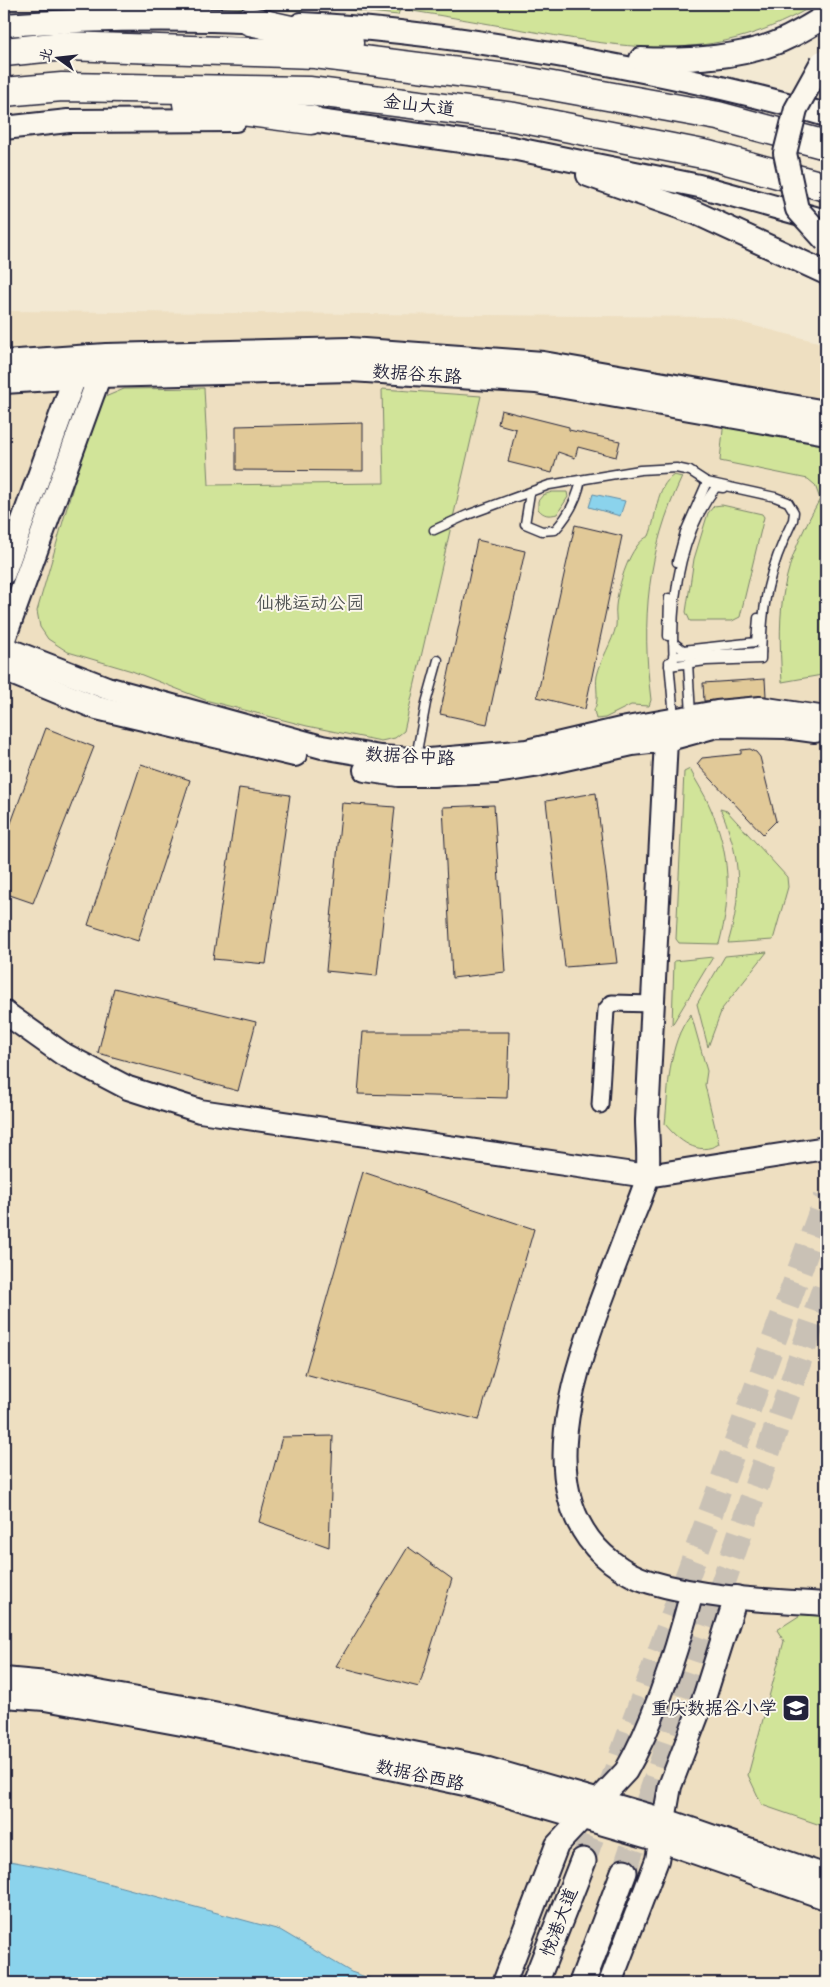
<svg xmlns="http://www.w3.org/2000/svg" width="830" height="1987" viewBox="0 0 830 1987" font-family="Itim,'LXGW WenKai TC',sans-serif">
<rect width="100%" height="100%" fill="#f3e9d3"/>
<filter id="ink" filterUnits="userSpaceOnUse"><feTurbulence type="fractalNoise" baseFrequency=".02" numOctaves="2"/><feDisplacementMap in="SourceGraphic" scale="10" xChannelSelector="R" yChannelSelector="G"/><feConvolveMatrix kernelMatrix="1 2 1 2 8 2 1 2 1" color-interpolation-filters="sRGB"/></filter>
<g filter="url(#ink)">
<!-- built -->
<path fill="#eedfc1" d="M4,311l715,6 107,27v1639h-442l-33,-11 -71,-42 -221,-60 -55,-10z"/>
<!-- green -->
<g fill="#d1e499" stroke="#7a836a">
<path d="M186,4h630c-97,58 -175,47 -281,28 -45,-8 -90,-16 -135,-23l-2,6 -95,-10 -1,6z"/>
<path d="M204,388l5,97 175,-2 -2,-94 99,7 -77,335 -9,7 -14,3 -74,-15 -102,-26 -73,-29 -64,-19 -20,-13 -8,-12 -3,-16 58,-200 10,-14 19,-8z"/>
<path d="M724,419l102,19v169l-5,12 5,3v38l-5,1 1,14 -40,7c-5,-78 -1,-114 38,-183l-5,-14 -7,-6 -88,-18z"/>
<path d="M674,475l8,2c-35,74 -41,143 -31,223l-2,6 -18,-1 -26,13 -9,1 -2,-9c6,-10 1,-23 3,-34 4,-18 15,-33 19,-50 1,-7 -1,-13 0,-20 2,-20 14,-63 33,-70 8,-19 6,-49 25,-61z"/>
<path d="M552,492h15l1,5 -11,17c-8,2 -13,2 -19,-5v-8l5,-6z"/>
<path d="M722,505l40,9 2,3 -24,100 -8,4h-42l-4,-9 8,-53 14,-46 6,-7z"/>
<path d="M690,769c6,13 15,25 20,38 20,44 22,90 9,137l-40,-1 -3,-4 8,-167z"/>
<path d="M720,809l7,2 60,66 1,10 -15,53 -45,3c11,-37 14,-71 2,-108 -3,-9 -5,-18 -10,-26z"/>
<path d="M767,952l-45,57 -14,38 -11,-43 28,-48z"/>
<path d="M713,957l-41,68 2,-64z"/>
<path d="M691,1014l16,57 -2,14 14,59c-21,13 -41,-4 -54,-20 4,-36 2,-79 26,-110z"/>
<path d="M816,1605h10v222l-64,-22 -14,-30 36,-134 -7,-11z"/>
</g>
<!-- water -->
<g fill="#8bd3ec" stroke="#618ca5">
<path d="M593,494l32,7 -5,15 -31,-9z"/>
<path d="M4,1860l55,10 221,60 71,42 33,11h-380z"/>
</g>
<!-- building -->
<g fill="#e1c998" stroke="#22223b">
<path d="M501,410l68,17v3l51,11 -4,16 -38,-10 -3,11 -17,-6 -6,21 -44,-11 8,-33 -18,-5z"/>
<path d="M363,423v48l-127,-1v-44z"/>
<path d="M575,525l47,11 -37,173 -48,-12z"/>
<path d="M477,540l48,11 -38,173 -47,-10z"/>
<path d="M765,679l1,17 -62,5 -1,-18z"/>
<path d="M46,728l48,19 -61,156 -29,-10v-51z"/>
<path d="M750,749l6,3 4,5 16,64 -13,13 -66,-70 5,-6 39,-4v-4z"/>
<path d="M141,764l49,16 -52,161 -50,-16z"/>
<path d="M239,788l51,7 -24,169 -53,-5z"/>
<path d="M596,793l21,170 -52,4 -19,-166z"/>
<path d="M342,803l53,4 -18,169 -51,-5z"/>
<path d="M494,805l11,167 -53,6 -9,-171z"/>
<path d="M114,988l142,34 -18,69 -140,-38z"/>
<path d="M363,1032h146l-2,66 -149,-4z"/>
<path d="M363,1172l171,57 -55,191 -174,-46z"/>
<path d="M333,1436l-4,111 -70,-25 23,-85z"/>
<path d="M408,1547l44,32 -33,108 -83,-21z"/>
</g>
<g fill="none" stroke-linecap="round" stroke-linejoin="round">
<!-- primary-tunnel -->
<g stroke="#c9c1b5" stroke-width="25" stroke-dasharray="25 12" stroke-linecap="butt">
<path d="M583,1861l243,-663"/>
<path d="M624,1872l202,-589"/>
</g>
<defs>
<g id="lane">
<path d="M530,493l-5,31 17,7 13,-1c14,-15 22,-30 26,-50"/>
<path d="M434,530l33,-15 82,-30 91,-15 36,-2 14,3 17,11 68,15 13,5 6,10 -1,8c-25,51 -31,82 -32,139l-55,2 -37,5"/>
<path d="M677,562l8,-30 22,-50"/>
<path d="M668,636l1,-38"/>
<path d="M673,642l10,8 73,-8 2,-24"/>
<path d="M673,656l88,-4"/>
<path d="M669,662l5,56"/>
<path d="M688,663l3,52"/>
<path d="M674,664c-4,-62 4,-126 42,-177l7,1"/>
<path d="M416,757l10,-54 12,-43"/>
</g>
<path id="street" d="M600,1105l6,-95 6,-7 41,1"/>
<g id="secondary">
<path d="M301,24c87,4 171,16 256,31 91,16 180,34 269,60"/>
<path d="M4,25c87,-6 175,-7 263,-3"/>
<path d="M641,59c45,2 107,-1 148,-22 13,-6 25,-14 37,-21"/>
<path d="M294,120h17l201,28 187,38 127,35"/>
<path d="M4,128l64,-7 167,-1"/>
<path d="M588,175l108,38 130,60"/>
<path d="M4,362l102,-7 244,-6 193,14 283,49"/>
<path d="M4,382l95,-6 252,-6 185,12 290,51"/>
<path d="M4,573l75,-208"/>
<path d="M4,639l100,-276"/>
<path d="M4,648l103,40 215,59 58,10 49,3 98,-9 94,-22 96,-17 43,-4 66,10"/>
<path d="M4,670l93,38 198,47"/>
<path d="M664,722l2,18 -19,380c0,18 3,39 0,57 -3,16 -13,34 -18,50 -30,84 -97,219 -46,303 14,24 40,44 67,52 57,17 118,18 176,22"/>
<path d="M365,770l33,5h35l63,-3 38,-6 98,-22 34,-4 51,-14 69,1 29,4"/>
<path d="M4,1012l59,42 65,34 72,23 447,65 179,-28"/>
<path d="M4,1679l43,4 136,24 295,59 187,54 161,56"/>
<path d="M4,1696l41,3 137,25 292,62 188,55 164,57"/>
<path d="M504,1983l53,-138 69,-74c30,-52 51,-121 66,-179"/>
<path d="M610,1983l47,-123 13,-74 35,-91 31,-98"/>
</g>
<g id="primary">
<path d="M535,1983l48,-122"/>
<path d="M582,1983l42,-111"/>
</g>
<g id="highway">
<path d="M250,21l99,22"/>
<path d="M4,52l60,-6 251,8 199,25 204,37 108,29"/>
<path d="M4,92l58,-5 247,4 205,26 194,38 118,32"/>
<path d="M187,104l124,16"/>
</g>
</defs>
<!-- lane casing -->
<use href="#lane" stroke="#22223b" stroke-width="11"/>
<!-- street casing -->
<use href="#street" stroke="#22223b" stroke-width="19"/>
<!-- secondary casing -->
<use href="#secondary" stroke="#22223b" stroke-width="26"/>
<!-- primary casing -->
<use href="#primary" stroke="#22223b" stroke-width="29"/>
<!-- highway casing -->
<use href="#highway" stroke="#22223b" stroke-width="31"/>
<!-- lane -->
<use href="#lane" stroke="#fbf7ec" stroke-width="8"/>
<!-- street -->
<use href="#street" stroke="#fbf7ec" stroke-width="15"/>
<!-- secondary -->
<use href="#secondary" stroke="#fbf7ec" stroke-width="22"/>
<!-- primary -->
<use href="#primary" stroke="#fbf7ec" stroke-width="25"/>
<!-- highway -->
<use href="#highway" stroke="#fbf7ec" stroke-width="28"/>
<defs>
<path id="secondary-bridge" d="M822,62l-26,47 -11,44 12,56 29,32"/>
</defs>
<!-- secondary-bridge casing -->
<use href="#secondary-bridge" stroke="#22223b" stroke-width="26" stroke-linecap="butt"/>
<!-- secondary-bridge -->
<use href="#secondary-bridge" stroke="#fbf7ec" stroke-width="22"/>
</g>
</g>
<!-- icons -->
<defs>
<symbol id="school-square" viewBox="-11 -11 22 22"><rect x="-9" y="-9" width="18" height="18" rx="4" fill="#22223b" stroke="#fbf7ec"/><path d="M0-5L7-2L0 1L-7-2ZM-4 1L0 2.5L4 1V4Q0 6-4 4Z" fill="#fff"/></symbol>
</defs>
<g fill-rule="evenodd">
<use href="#school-square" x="780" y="1692" width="32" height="32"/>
</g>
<g text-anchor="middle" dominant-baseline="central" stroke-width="4" stroke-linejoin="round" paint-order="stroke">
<!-- street labels -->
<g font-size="18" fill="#22223b" stroke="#fbf7ec">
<text transform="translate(419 105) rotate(7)">金山大道</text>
<text transform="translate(417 374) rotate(4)">数据谷东路</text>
<text transform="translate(410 756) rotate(3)">数据谷中路</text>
<text transform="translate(420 1775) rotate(12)">数据谷西路</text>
<text transform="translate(559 1922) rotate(-69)">悦港大道</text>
</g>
<!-- park labels -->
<g font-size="18" fill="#4e5252" stroke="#fbf7ec">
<text x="310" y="603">仙桃运动公园</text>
</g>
<!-- poi labels -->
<g font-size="18" fill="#22223b" stroke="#fbf7ec" text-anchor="end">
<text x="777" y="1708">重庆数据谷小学</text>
</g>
</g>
<!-- margin -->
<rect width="830" height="1987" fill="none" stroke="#fbf7ec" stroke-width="20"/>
<rect x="10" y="10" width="810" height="1967" fill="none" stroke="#22223b" stroke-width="2" filter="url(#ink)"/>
<!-- north arrow -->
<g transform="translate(58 58) rotate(285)" stroke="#fbf7ec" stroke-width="4" paint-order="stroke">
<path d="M0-4L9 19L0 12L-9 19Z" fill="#22223b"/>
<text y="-8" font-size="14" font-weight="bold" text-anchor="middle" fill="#22223b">北</text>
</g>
</svg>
